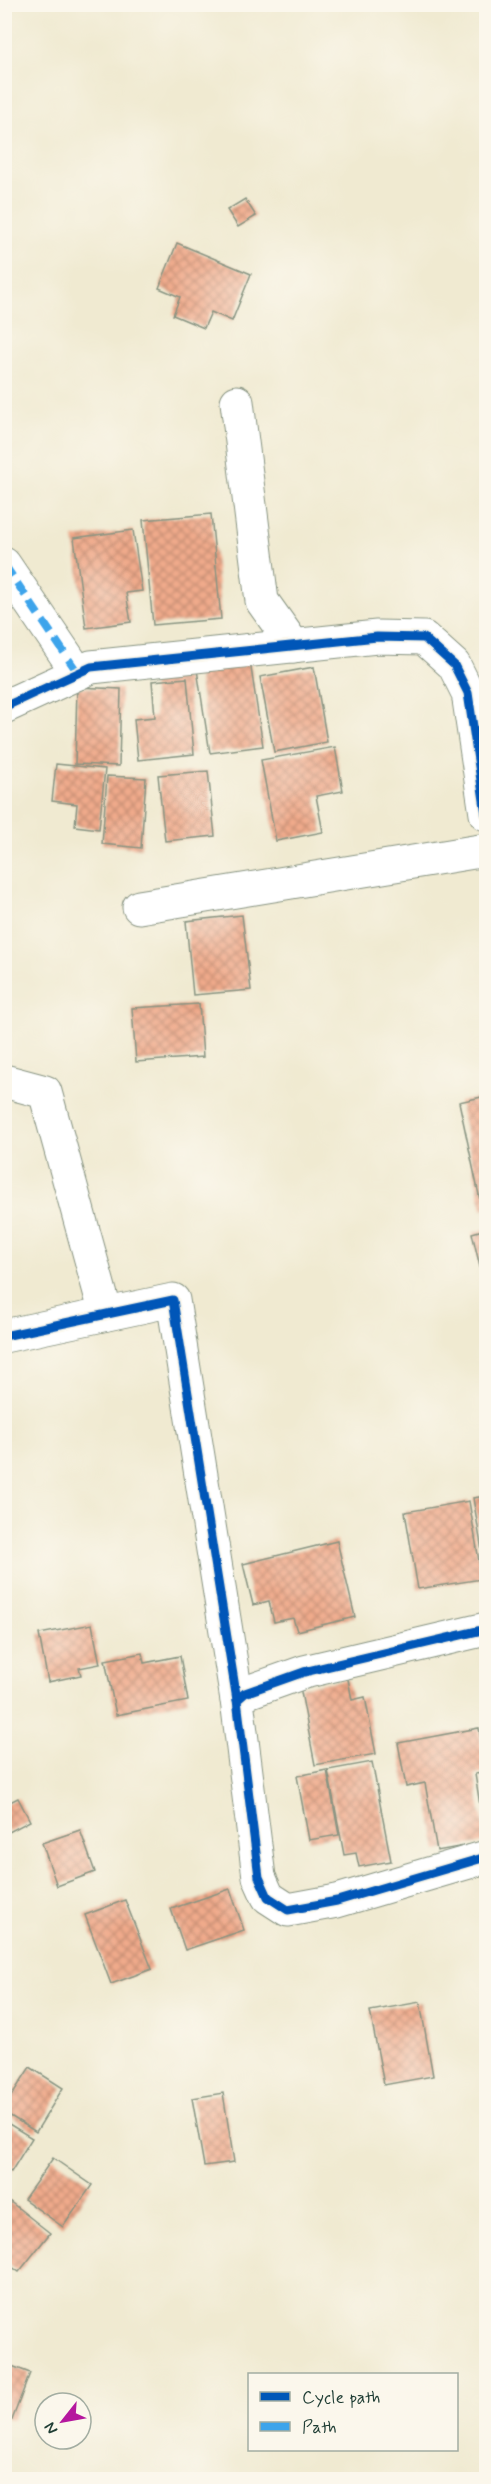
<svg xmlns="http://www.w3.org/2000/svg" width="491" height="2484" viewBox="0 0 491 2484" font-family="Mynerve,sans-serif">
<defs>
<pattern id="building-cross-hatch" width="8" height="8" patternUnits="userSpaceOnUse" patternTransform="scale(1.5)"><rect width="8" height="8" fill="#f0aa8b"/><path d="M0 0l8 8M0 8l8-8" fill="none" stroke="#c28c72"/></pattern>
</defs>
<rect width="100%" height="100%" fill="#fbf7ec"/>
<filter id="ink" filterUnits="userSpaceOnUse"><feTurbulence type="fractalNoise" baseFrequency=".0167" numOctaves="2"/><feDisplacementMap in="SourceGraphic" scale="12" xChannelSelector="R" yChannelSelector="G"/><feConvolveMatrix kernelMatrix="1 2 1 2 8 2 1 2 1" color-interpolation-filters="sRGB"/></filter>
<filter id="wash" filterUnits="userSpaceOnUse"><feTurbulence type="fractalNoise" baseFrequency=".008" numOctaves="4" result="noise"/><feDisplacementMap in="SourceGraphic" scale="24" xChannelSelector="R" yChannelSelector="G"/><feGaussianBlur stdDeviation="1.35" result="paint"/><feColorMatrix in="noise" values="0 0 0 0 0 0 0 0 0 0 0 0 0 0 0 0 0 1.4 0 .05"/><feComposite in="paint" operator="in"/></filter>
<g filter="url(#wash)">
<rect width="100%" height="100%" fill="#f0ead1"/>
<g id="blocks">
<!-- building -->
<g fill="url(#building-cross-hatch)">
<path d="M245,199l11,17 -18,11 -11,-17z"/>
<path d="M177,243l74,31 -19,47 -21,-9 -7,16 -31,-13 7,-18 -21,-9z"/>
<path d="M211,514l10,105 -68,6 -10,-105z"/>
<path d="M133,530l9,61 -16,2 5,29 -45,6 -12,-90z"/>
<path d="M249,655l14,91 -53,7 -14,-90z"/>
<path d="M314,667l13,75 -53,10 -14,-75z"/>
<path d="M187,678l7,76 -56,6 -4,-41 21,-2 -3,-36z"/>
<path d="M77,687l44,2 -2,77 -44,-2z"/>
<path d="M335,747l8,44 -27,5 7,36 -47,9 -15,-81z"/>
<path d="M56,764l49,5 -6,60 -24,-3 2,-22 -25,-3z"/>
<path d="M208,771l7,65 -50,5 -7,-66z"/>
<path d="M107,776l39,2 -5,70 -39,-4z"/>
<path d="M242,915l9,75 -58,5 -7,-74z"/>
<path d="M199,1004l4,53 -67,5 -4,-54z"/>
<path d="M486,1096v112l-4,1 -23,-107z"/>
<path d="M486,1229v63l-14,-59z"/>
<path d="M486,1496v72h-1l-12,-70z"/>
<path d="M469,1501l13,78 -64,10 -13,-77z"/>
<path d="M337,1541l18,76 -58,14 -4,-13 -19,4 -5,-21 -16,4 -10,-41z"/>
<path d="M92,1624l8,40 -21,4 2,7 -33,7 -9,-48z"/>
<path d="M142,1653l2,10 36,-7 8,45 -72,14 -11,-55z"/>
<path d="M348,1679l4,21 13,-3 11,57 -61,11 -15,-78z"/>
<path d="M479,1728l7,44 -11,2 11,68 -49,9 -12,-68 -19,4 -8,-44z"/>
<path d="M372,1762l19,99 -32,6 -3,-14 -12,2 -16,-85z"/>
<path d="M327,1770l12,65 -30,5 -12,-64z"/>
<path d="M18,1798l12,23 -21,11 -5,-9v-18z"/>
<path d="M80,1830l15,42 -38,14 -15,-43z"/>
<path d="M230,1889l14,41 -59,20 -14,-41z"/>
<path d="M125,1900l27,69 -41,15 -26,-69z"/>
<path d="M420,2002l13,74 -49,9 -14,-74z"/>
<path d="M30,2067l33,21 -27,44 -32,-20v-5z"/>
<path d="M223,2093l11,69 -30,4 -12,-68z"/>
<path d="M4,2121l28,17 -21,34 -7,-4z"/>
<path d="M53,2158l39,27 -29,42 -39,-28z"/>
<path d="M4,2197l46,36 -31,39 -15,-11z"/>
<path d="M4,2363l26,10 -18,47 -8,-3z"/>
</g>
</g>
</g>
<g filter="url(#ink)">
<use href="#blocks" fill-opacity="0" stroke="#889482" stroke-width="1.5"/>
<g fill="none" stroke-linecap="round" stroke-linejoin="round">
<defs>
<g id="minor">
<path d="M237,402l25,199 32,45"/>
<path d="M4,564l74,109"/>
<path d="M4,707l87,-40 286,-30 47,1 30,27 14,28 18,121"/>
<path d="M139,907l347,-57"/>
<path d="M4,1081l41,11 61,222"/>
<path d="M4,1336l169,-36 64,400"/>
<path d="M486,1629l-182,43 -59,21 -8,7 22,177 9,20 20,13 49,-9 149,-44"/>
</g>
</defs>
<!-- minor casing -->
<use href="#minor" stroke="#889482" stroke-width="35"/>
<!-- minor -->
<use href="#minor" stroke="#fff" stroke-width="33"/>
<!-- quiet -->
<path stroke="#3da4eb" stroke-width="8" stroke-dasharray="15 8" stroke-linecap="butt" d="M4,564l74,109 -2,2"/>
<defs>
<g id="cycleway">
<path d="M4,707l87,-40 286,-30 47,1 30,27 14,28 18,121"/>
<path d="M4,1336l169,-36 64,400"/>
<path d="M486,1629l-182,43 -59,21 -8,7 22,177 9,20 20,13 49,-9 149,-44"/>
</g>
</defs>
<!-- cycleway casing -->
<use href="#cycleway" stroke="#fbf7ec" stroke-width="13"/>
<!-- cycleway -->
<use href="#cycleway" stroke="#0057b8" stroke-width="9"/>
</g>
</g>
<!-- margin -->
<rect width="491" height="2484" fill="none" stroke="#fbf7ec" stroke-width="24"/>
<!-- legend -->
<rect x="248" y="2373" width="210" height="78" fill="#fbf7ec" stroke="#a3ada2" stroke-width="1.5"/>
<rect x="260" y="2392" width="30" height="9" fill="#0057b8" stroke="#a3ada2" stroke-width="1.5"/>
<text x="302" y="2403" font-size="18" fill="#1f3d34">Cycle path</text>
<rect x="260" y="2422" width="30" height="9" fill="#3da4eb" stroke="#a3ada2" stroke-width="1.5"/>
<text x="302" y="2433" font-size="18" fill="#1f3d34">Path</text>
<!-- north arrow -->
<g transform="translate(63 2421) rotate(239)"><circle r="28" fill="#fbf7ec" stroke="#a3ada2" stroke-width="1.5"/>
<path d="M0-4.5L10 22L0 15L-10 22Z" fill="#b5179e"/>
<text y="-9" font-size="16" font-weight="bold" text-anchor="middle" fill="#1f3d34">N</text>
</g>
</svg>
